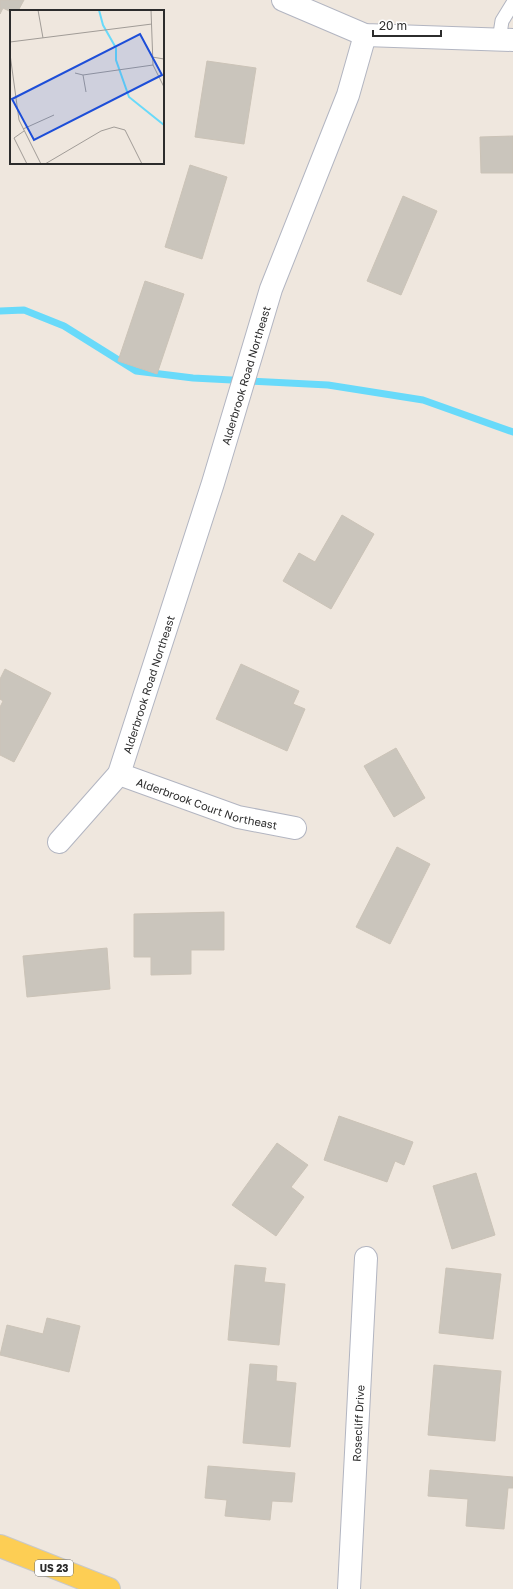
<svg xmlns="http://www.w3.org/2000/svg" width="513" height="1589" viewBox="0 0 513 1589" font-family="'Golos Text',sans-serif">
<rect width="100%" height="100%" fill="#efe7de"/>
<g fill="none" stroke-linecap="round" stroke-linejoin="round">
<!-- stream -->
<path stroke="#68dafa" stroke-width="7" d="M0,311l24,-1 40,16 72,45 57,7 135,7 95,15 90,32"/>
</g>
<!-- building -->
<g fill="#cac5bc" stroke="#cbc3b7">
<path d="M0,0h24l-6,11h-7v1l-8,-4 -3,6z"/>
<path d="M207,61l49,7 -12,76 -49,-7z"/>
<path d="M513,136v37h-32l-1,-36z"/>
<path d="M190,165l37,12 -25,82 -37,-12z"/>
<path d="M403,196l34,15 -36,84 -34,-14z"/>
<path d="M145,281l39,13 -27,80 -39,-13z"/>
<path d="M342,515l32,19 -43,75 -48,-28 16,-28 16,9z"/>
<path d="M241,664l58,27 -6,13 12,5 -18,42 -71,-32z"/>
<path d="M5,669l46,24 -37,69 -14,-7v-48l3,-6 -3,-2v-20z"/>
<path d="M396,748l29,50 -31,19 -30,-51z"/>
<path d="M397,847l33,17 -40,80 -34,-17z"/>
<path d="M224,912v38h-33v24l-40,1v-18h-17v-43z"/>
<path d="M107,948l3,41 -83,8 -4,-41z"/>
<path d="M339,1116l74,26 -9,23 -9,-4 -8,21 -63,-22z"/>
<path d="M277,1143l31,22 -17,22 13,10 -28,39 -44,-31z"/>
<path d="M476,1173l19,62 -43,14 -19,-63z"/>
<path d="M235,1265l31,3 -2,14 21,2 -6,61 -51,-5z"/>
<path d="M446,1268l55,6 -8,65 -54,-6z"/>
<path d="M47,1318l33,8 -11,46 -69,-17 7,-30 36,9z"/>
<path d="M250,1364l27,2 -1,15 20,2 -6,64 -47,-4z"/>
<path d="M434,1365l67,6 -6,70 -67,-6z"/>
<path d="M208,1466l87,7 -3,29 -20,-1 -2,19 -45,-4 2,-16 -22,-2z"/>
<path d="M430,1470l83,7v11h-5l-4,41 -38,-3 2,-27 -40,-3z"/>
</g>
<g fill="none" stroke-linecap="round" stroke-linejoin="round">
<defs>
<path id="service" d="M499,40l3,-19 11,-18"/>
<g id="minor">
<path d="M283,0l82,35 148,5"/>
<path id="s1" d="M119,774l119,43 57,11"/>
<path id="s2" d="M59,842l60,-68 94,-291 58,-194 77,-194 17,-60"/>
<path id="s3" d="M349,1589l17,-331"/>
</g>
<path id="primary" d="M0,1546l109,43"/>
</defs>
<!-- service casing -->
<use href="#service" stroke="#b2b5c1" stroke-width="15"/>
<!-- minor casing -->
<use href="#minor" stroke="#b2b5c1" stroke-width="24"/>
<!-- primary casing -->
<use href="#primary" stroke="#c8c8c8" stroke-width="24"/>
<!-- service -->
<use href="#service" stroke="#fff" stroke-width="13"/>
<!-- minor -->
<use href="#minor" stroke="#fff" stroke-width="22"/>
<!-- primary -->
<use href="#primary" stroke="#fdce54" stroke-width="22"/>
</g>
<g text-anchor="middle" dominant-baseline="central" stroke-width="3" stroke-linejoin="round" paint-order="stroke">
<!-- shield labels -->
<rect fill="#fff" stroke="#6b6b6b" stroke-width="1" x="35" y="1560" width="38" height="16" rx="3"/>
<g font-size="10" font-weight="bold" fill="#2c2c2c">
<text x="54" y="1568">US 23</text>
</g>
<!-- street labels -->
<g font-size="11" fill="#2c2c2c" stroke="#fff">
<text stroke="none"><textPath href="#s2" startOffset="509">Alderbrook Road Northeast</textPath></text>
<text stroke="none"><textPath href="#s2" startOffset="185">Alderbrook Road Northeast</textPath></text>
<text stroke="none"><textPath href="#s1" startOffset="93">Alderbrook Court Northeast</textPath></text>
<text stroke="none"><textPath href="#s3" startOffset="166">Rosecliff Drive</textPath></text>
</g>
</g>
<!-- overview -->
<g transform="translate(10 10)">
<rect width="154" height="154" fill="#efe7de"/>
<path fill="none" stroke="#68dafa" stroke-width="2" d="M89,0l4,15 13,23v12l13,37 35,28"/>
<path fill="none" stroke="#a19c97" stroke-width="1" d="M28,0l5,28M141,0l2,55 11,22M0,32l142,-18M0,44l9,66 22,44M142,47l12,2M65,63l8,2 70,-10M73,65l3,17M13,119l31,-14M14,121l-10,7 13,26M35,154l56,-33 13,-4 11,3 17,34"/>
<path fill="#1d4ed8" fill-opacity="0.15" stroke="#1d4ed8" stroke-width="2" d="M130,24l22,41 -128,65 -22,-41z"/>
<rect width="154" height="154" fill="none" stroke="#2c2c2c" stroke-width="2"/>
</g>
<!-- scale -->
<path d="M373 30v6h68v-6" fill="none" stroke="#2c2c2c" stroke-width="2"/>
<text x="379" y="30" font-size="12" fill="#2c2c2c" stroke="#ffffff" stroke-width="3" paint-order="stroke">20 m</text>
</svg>
